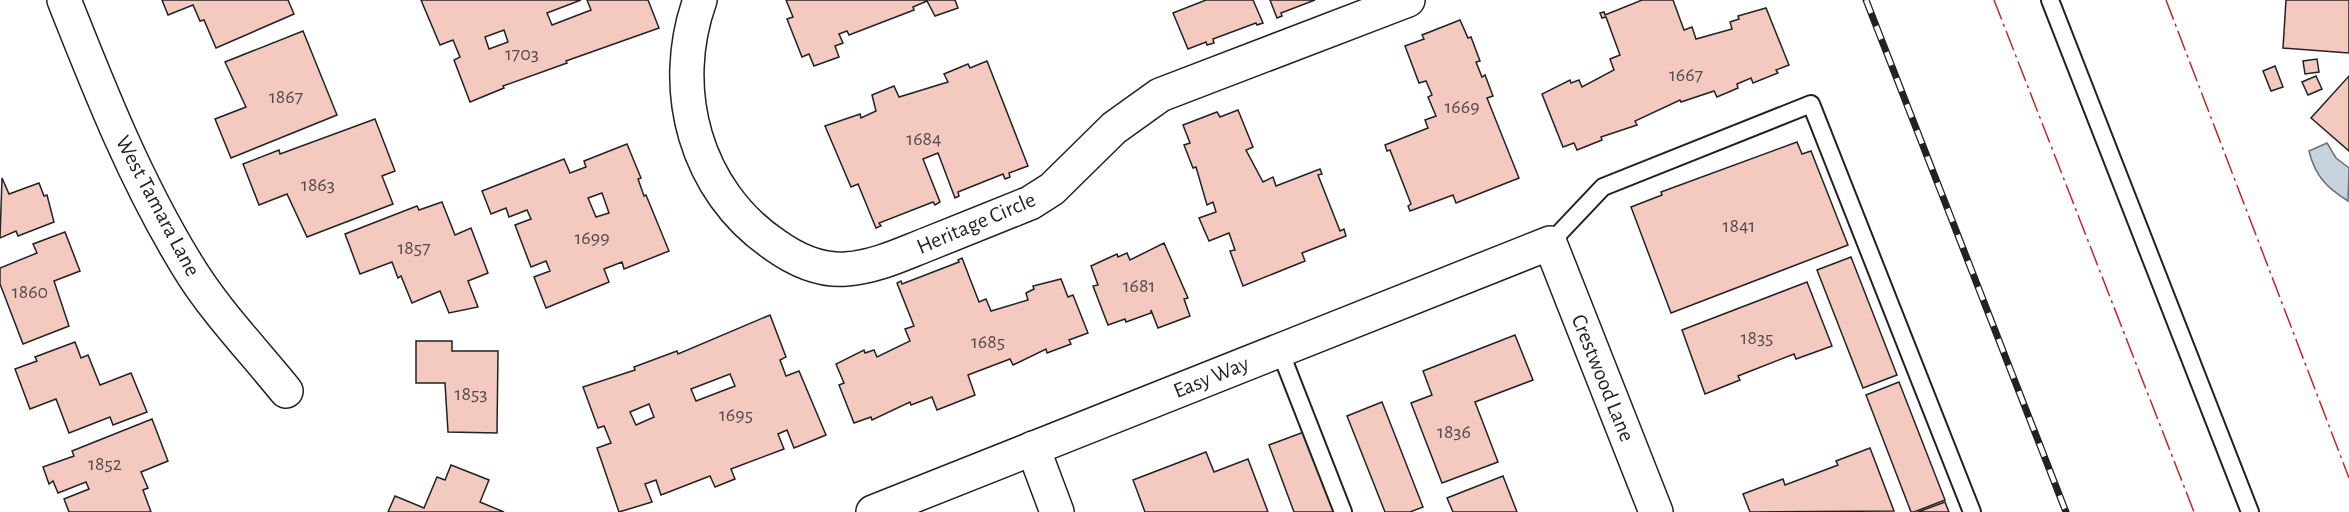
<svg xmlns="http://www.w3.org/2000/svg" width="2349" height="512" viewBox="0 0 2349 512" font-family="'Alegreya Sans',sans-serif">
<rect width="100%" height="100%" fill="#fff"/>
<!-- water -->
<path fill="#c7d3dd" stroke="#6f6f6f" stroke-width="1.5" d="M2327,143l9,15 13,10 -1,33c-21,-13 -33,-25 -39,-50z"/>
<!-- building -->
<g fill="#f3c9c0" stroke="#222" stroke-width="1.5" fill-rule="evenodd">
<path d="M162,0h126l6,14 -78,34 -12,-28 -4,1 -7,-16 -25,10z"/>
<path d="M421,0h160l-34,13 5,12 39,-15 -4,-10h61l11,28 -93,33 1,2 -64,23 1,2 -34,14 -16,-42 6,-3 -7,-17 -13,5zM504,30l4,12 -19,7 -4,-12z"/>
<path d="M786,0h169l3,8 -23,8 -8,-15 -14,6 1,3 -65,25 -2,-4 -8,3 4,9 -8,3 4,11 -25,9 -5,-12 -7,3 -15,-38 6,-2z"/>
<path d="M1206,0h47l10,23 -6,2 -1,-2 -43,16 1,4 -7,2 -1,-3 -18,7 -15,-36z"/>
<path d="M1270,0h45l-34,13 1,3 -5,2z"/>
<path d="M1642,0h31l11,30 8,-3 4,12 36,-10 -2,-7 9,-3 -1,-3 28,-8 23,57 -13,5 2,3 -25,10 -2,-5 -14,6 1,4 -21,9 -3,-6 -33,11 -1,-2 -45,21 2,4 -36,12 1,3 -25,10 -3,-7 -11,4 -21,-53 28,-14 1,3 8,-3 3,7 32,-17 -4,-11 10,-4 -14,-38 -4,1 -2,-5 4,-1 1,3z"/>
<path d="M2286,0h63v53l-66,-5z"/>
<path d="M1460,20l8,18 3,-1 9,24 -4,1 6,15 3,-2 8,21 -6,2 32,80 -63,25 -3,-8 -43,16 -2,-5 3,-2 -21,-54 -3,1 -2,-6 43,-17 -3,-8 11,-4 -8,-19 4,-2 -6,-14 -7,2 -14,-37 19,-7 -2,-4z"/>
<path d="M303,31l34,84 -106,43 -16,-39 31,-12 -21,-45z"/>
<path d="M2317,59l2,13 -14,2 -2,-13z"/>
<path d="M987,61l41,105 -19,7 1,4 -5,2 -2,-5 -45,18 1,4 -4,2 -17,-45 -15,6 17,43 -5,3 -2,-3 -54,21 2,3 -5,2 -18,-44 -7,3 -26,-61 35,-12 1,4 15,-7 -4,-16 22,-9 5,11 49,-15 -4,-8 24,-10 2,4z"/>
<path d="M2275,66l8,21 -12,4 -8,-20z"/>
<path d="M2316,76l6,13 -14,6 -6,-13z"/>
<path d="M2349,76v75l-38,-33z"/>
<path d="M1238,110l15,37 -7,3 17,32 10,-5 3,9 44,-17 2,5 -4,1 22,56 4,-2 2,7 -44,17 3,8 -62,25 -13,-35 5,-1 -6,-17 -20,8 -10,-23 17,-6 -3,-10 -6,3 -11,-38 -3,1 -9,-23 6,-2 -7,-18 34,-13 3,5z"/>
<path d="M375,119l20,52 -13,5 11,28 -86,33 -20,-43 -28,11 -16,-41 36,-14 1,4z"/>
<path d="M1797,142l5,12 9,-3 37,94 -177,68 -40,-106 31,-12 -1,-3z"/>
<path d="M627,144l14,34 -3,1 6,17 2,-1 23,56 -45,18 -2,-7 -18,7 5,13 -63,26 -12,-31 16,-6 -4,-10 -15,6 -16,-42 16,-6 -4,-9 -18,7 -3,-9 -15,6 -9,-23 82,-32 6,14 16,-6 -2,-6zM602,193l7,20 -13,4 -8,-19z"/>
<path d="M2,178l7,16 30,-11 5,13 3,-1 7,27 -36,14 -2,-5 -16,7z"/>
<path d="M442,202l13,33 16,-7 17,45 -20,8 10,26 -29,6 -9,-22 -28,12 -11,-27 -3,2 -6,-16 -32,12 -15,-40 72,-28 2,4z"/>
<path d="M65,232l15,39 -26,10 15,45 -46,18 -23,-60v-16l37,-15 -4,-9z"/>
<path d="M1164,243l24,55 -4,1 6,17 -32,12 -7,-18v3l-25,9 -1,-3 -17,6 -15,-39 5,-1 -7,-19 26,-12 1,3 9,-4 3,7z"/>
<path d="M1851,257l46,118 -34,13 -46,-118z"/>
<path d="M962,258l17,44 7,-3 5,12 37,-11 -2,-7 8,-4 -1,-3 28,-7 7,18 5,-2 15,38 -19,7 2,4 -24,9 -1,-4 -33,16 -3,-6 -42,16 7,20 -38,15 -5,-13 -21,8 -1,-3 -38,18 -1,-3 -17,6 -15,-38 5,-2 -8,-19 28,-14 1,3 9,-3 3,7 33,-16 -5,-12 9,-3 -17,-43 4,-2 1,3 57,-22 -1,-2z"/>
<path d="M1807,282l25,64 -36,13 -2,-5 -56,22 2,4 -35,14 -23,-64z"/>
<path d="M770,315l16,42 -6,3 6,16 13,-5 27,64 -32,13 -7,-18 -9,4 6,15 -53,20 4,10 -20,8 -5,-11 -49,19 -5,-15 -11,4 7,18 -33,10 -22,-64 14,-5 -7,-17 -6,2 -15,-41 52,-17 -1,-3 43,-16 1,3zM730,374l5,12 -39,15 -5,-12zM649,404l5,13 -18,8 -6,-13z"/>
<path d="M1515,335l18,45 -58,22 23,60 -56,21 -31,-80 21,-8 -9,-24z"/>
<path d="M416,341h36v10h46l-1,82 -49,-1 -3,-49h-29z"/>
<path d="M75,342l6,16 7,-3 12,30 31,-12 16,39 -34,13 -3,-8 -41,16 -13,-34 -26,10 -15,-40 22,-8 -2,-4z"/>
<path d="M1899,382l46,118 -31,12h-3l-45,-117z"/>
<path d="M1382,402l41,105 -13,5h-25l-38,-96z"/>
<path d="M152,419l16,42 -27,11 7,16 -5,2 8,22h-82l-5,-13 25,-10 -3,-7 -28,11 -5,-12 -4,3 -6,-17 31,-11 -2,-5z"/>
<path d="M1304,432l31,80h-41l-25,-67z"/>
<path d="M1870,448l24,63 -144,1 -7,-18 40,-15 2,6 53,-20 -2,-4z"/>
<path d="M1206,452l8,20 34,-13 20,53h-123l-12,-32z"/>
<path d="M451,465l38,15 -9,22 24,10h-116l7,-16 29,12 13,-31 8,3z"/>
<path d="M1503,476l14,36h-64l-6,-14z"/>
<path d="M1945,502l4,10h-31z"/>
</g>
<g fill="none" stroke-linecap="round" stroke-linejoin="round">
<defs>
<g id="service">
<path d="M2050,0l200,512"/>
<path d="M1550,243l53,-56 208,-83 161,408"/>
<path d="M1280,351l63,161"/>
</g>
<g id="minor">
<path d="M64,0c36,91 72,182 123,265 27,45 66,85 99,126"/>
<path d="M700,0c-32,89 -5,191 75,245 21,15 45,26 71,24 30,-2 56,-15 82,-25 34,-14 68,-27 102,-41l22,-14 62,-61 46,-33 248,-95"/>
<path d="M1033,448l24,64"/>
<path d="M873,512l677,-269 106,269"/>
</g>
</defs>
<!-- service casing -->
<use href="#service" stroke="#222" stroke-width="20"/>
<!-- minor casing -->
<use href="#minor" stroke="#222" stroke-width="36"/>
<!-- service -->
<use href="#service" stroke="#fff" stroke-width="16"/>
<!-- minor -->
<use href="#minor" stroke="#fff" stroke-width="33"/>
<defs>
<path id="rail" d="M1866,0l200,512"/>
</defs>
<!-- rail casing -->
<use href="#rail" stroke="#222" stroke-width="7"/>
<!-- rail -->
<use href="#rail" stroke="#fff" stroke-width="4.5" stroke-dasharray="14" stroke-linecap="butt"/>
<!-- power -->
<g stroke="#c62828" stroke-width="1.5" stroke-dasharray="21 4.5 3 4.5" stroke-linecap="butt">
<path d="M1994,0l200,512"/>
<path d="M2166,0l183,478"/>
</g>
</g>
<g text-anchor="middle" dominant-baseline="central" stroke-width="4.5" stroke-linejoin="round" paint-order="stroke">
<!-- number labels -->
<g font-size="20" fill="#564c4a">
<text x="522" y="54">1703</text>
<text x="1686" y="75">1667</text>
<text x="286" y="97">1867</text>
<text x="1462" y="107">1669</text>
<text x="924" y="139">1684</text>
<text x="318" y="185">1863</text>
<text x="1739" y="226">1841</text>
<text x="592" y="238">1699</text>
<text x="414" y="248">1857</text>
<text x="1139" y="286">1681</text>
<text x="30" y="292">1860</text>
<text x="1757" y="338">1835</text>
<text x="988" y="342">1685</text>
<text x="471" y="394">1853</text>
<text x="736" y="415">1695</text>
<text x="1454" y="432">1836</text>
<text x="105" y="464">1852</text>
</g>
<!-- street labels -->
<g font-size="22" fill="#222" stroke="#fff">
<text transform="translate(158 206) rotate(62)">West Tamara Lane</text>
<text transform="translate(976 223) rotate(-23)">Heritage Circle</text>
<text transform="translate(1211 377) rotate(-22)">Easy Way</text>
<text transform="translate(1603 378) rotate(68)">Crestwood Lane</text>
</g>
</g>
</svg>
